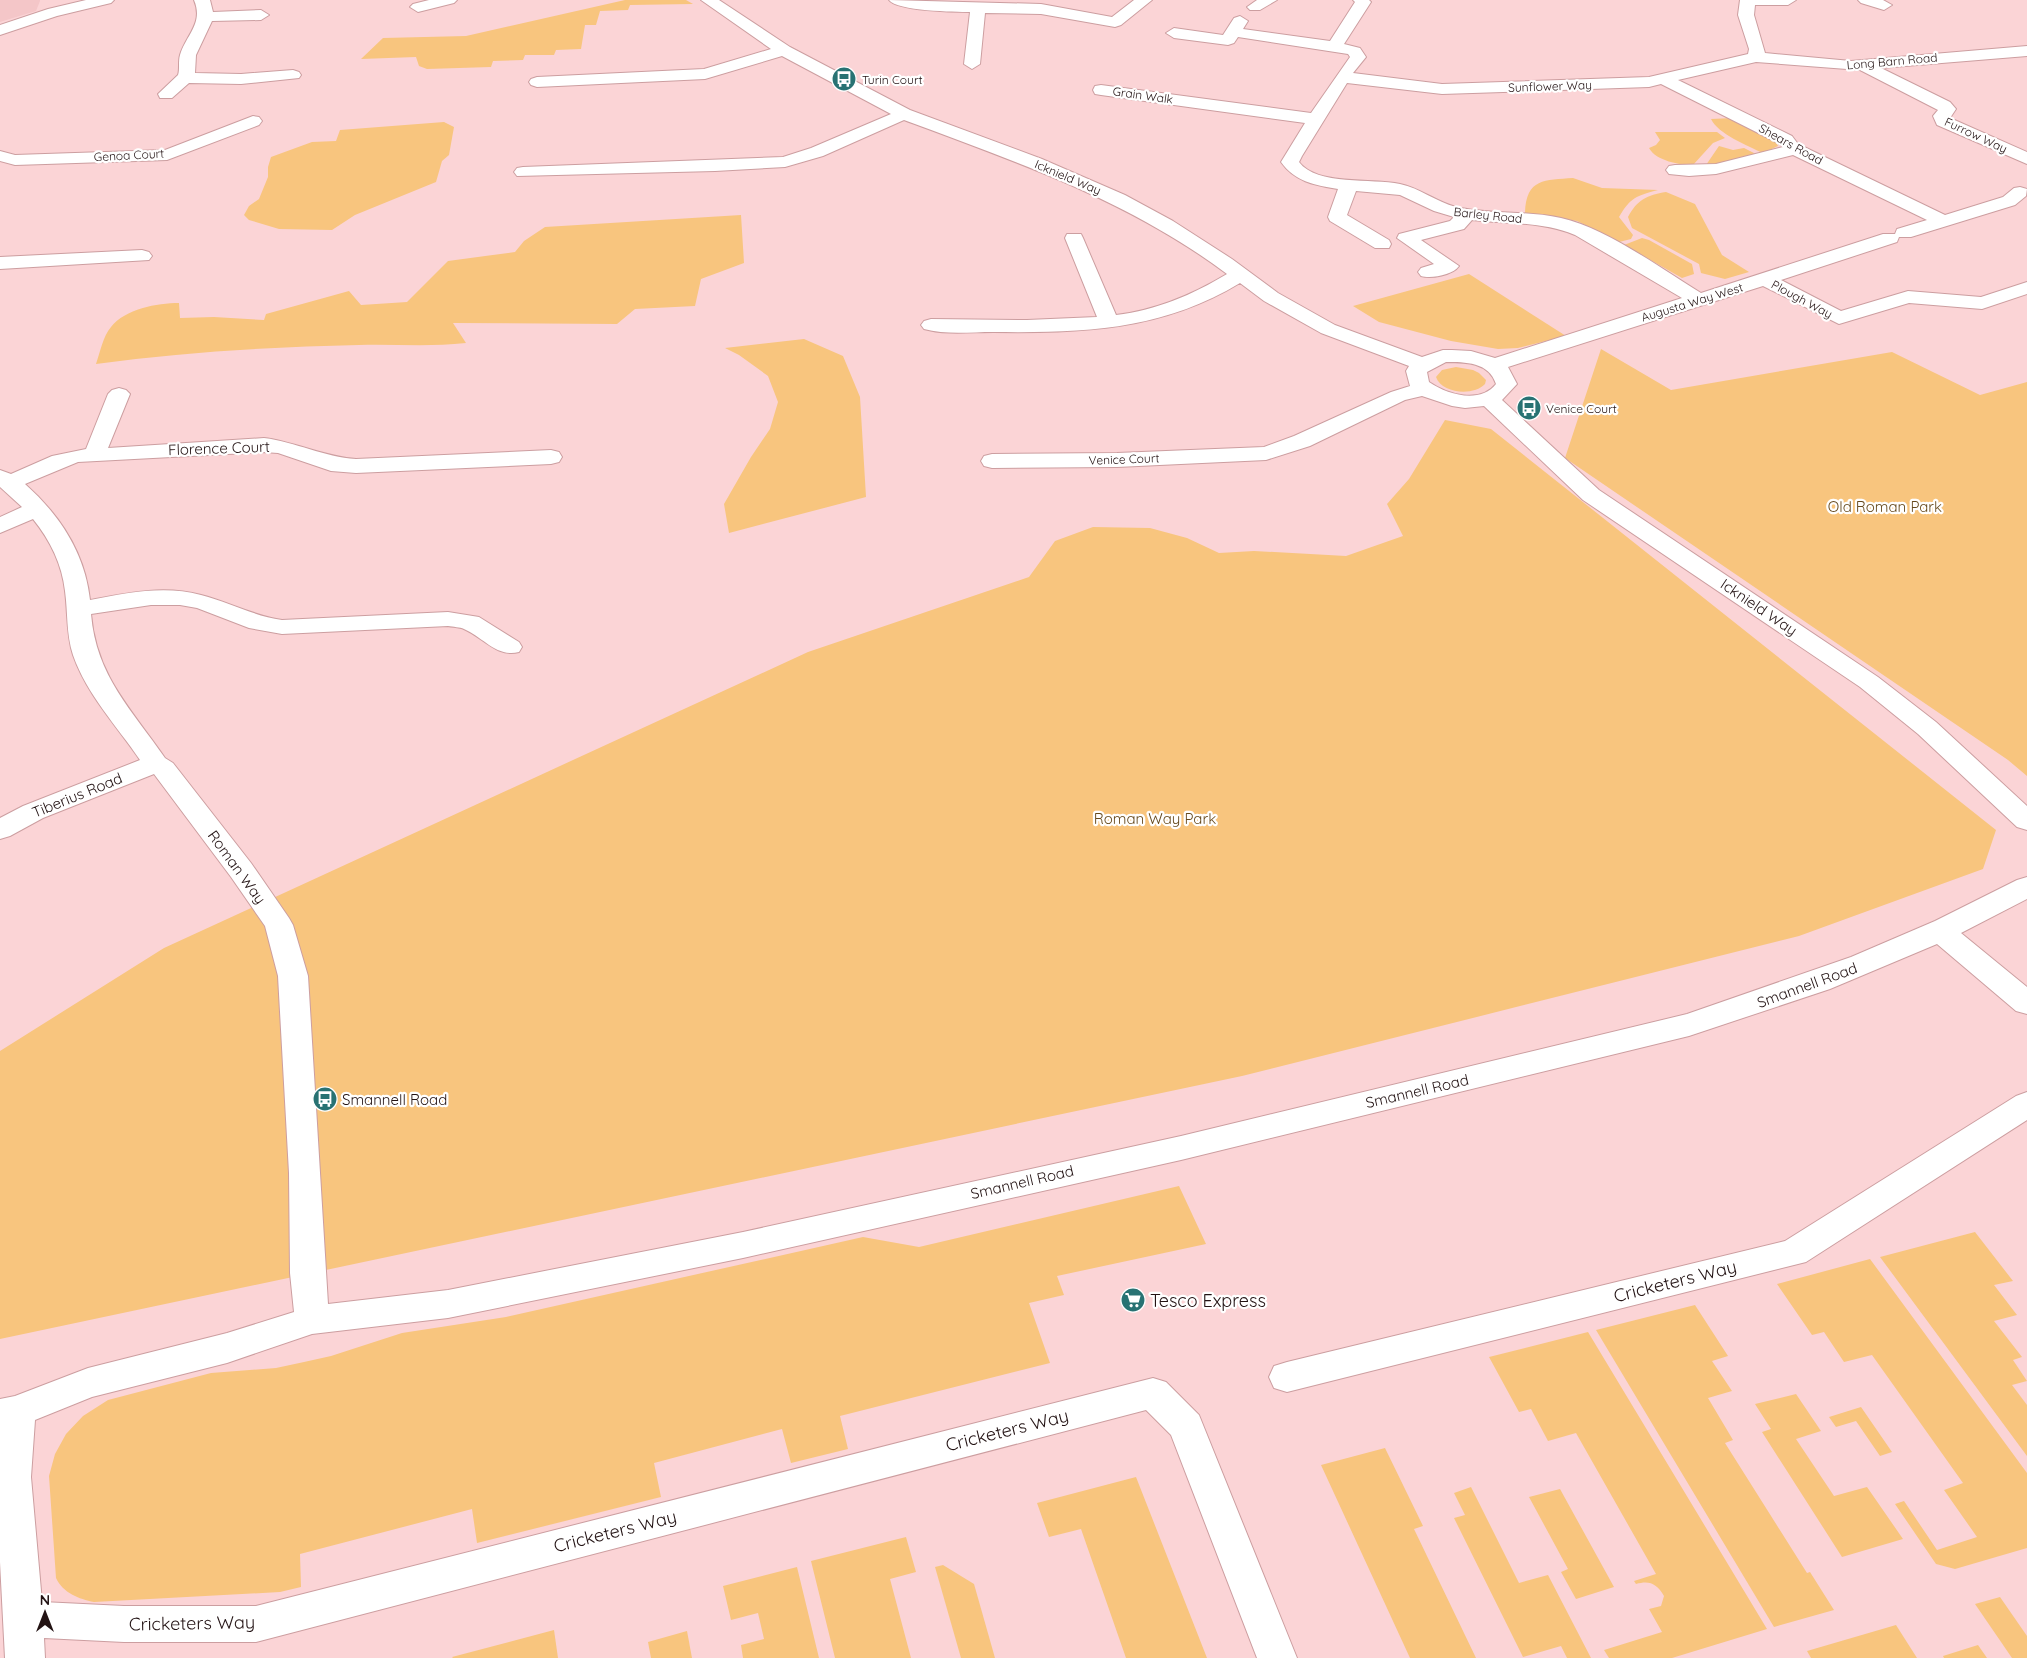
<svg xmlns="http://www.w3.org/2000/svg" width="2027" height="1658" viewBox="0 0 2027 1658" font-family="Quicksand,sans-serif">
<rect width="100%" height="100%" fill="#fbd4d6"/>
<!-- built -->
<path fill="#f4c6c8" d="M0,0h40v1l-4,10 -36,11z"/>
<!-- green -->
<g fill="#f8c57e">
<path d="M625,0h61l7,4 -63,1 -2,5 -28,1 -4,14h-11l-4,24 -25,1 -2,5h-29l-2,5 -30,1 -2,6 -64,2 -8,-3 -3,-9 -55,2 22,-21 83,-2z"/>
<path d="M1733,118l42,22 3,6 -15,7c-15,-7 -45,-19 -52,-34z"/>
<path d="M444,122l10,5 -5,28 -7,6 -6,21 -81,33 -23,15 -53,-1 -30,-9 -5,-5 5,-9 10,-7 9,-22v-10l3,-10 41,-15 24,-1 4,-11z"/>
<path d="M1655,132h62l8,6 -12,5 -20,22c-13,0 -37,-4 -44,-17l7,-3 4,-5z"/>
<path d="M1719,146l14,4 11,-2 14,7 -34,9 -18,1z"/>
<path d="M1573,178l29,10 56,2c-22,6 -27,7 -39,27l14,18 -2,4 -12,3 -42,-21 -52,-8c1,-35 20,-33 48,-35z"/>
<path d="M1666,192l29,12 27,51 27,17 -24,7 -24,-6 -2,-9 -67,-36 -4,-11c9,-17 19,-22 38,-25z"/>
<path d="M741,215l3,48 -43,16 -6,27 -60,3 -18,15 -164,-1 13,20c-36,4 -71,1 -107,2 -88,2 -176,7 -263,19 4,-11 7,-28 15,-37 14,-18 46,-24 68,-24l1,15 34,-1 50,3 2,-6 83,-23 12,14 46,-3 41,-41 67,-9 9,-11 21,-14z"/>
<path d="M1642,238l7,2 43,24 2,10 -12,4 -58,-33z"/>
<path d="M1469,274l97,62 -48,12 -20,1 -47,-8 -72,-19 -26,-16z"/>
<path d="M804,339l39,17 17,41 6,100 -137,36 -5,-29 27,-47 19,-28 8,-27 -10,-26 -29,-21 -14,-7z"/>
<path d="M1601,349l70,41 221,-38 88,43 47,-13v394l-19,-16 -443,-302z"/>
<path d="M1456,367l17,3 6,3 7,7 -1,4c-11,12 -43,10 -49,-7l6,-7z"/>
<path d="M1445,420l46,9 505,401 -13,39 -184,67 -557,140 -1242,263v-288l164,-103 644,-296 221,-75 26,-36 38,-14 57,1 37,10 32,15 35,-2 92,5 57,-20 -16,-32 22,-25z"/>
<path d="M1179,1186l27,58 -149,32 7,19 -35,8 21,60 -210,53 8,33 -57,14 -9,-34 -128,34 7,34 -184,46 -5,-34 -172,45 1,33 -21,5 -186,10c-15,-3 -31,-9 -38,-24l-7,-102 6,-22 11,-20 17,-18 25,-16 103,-27 65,-5 28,-6 27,-6 71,-23 104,-16 357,-80 56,10z"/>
<path d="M1975,1232l38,49 -19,4 23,30 -23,6 28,36 -9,3 14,21 -15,4 15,20v51l-147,-199z"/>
<path d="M1870,1259l157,214v75l-72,21 -19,-5 -41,-60 9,-3 33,49 40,-13 -33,-47 19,-7 -91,-128 -28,7 -20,-30 -12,3 -35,-51z"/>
<path d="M1695,1305l33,51 -16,5 20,30 -24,7 25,42 -8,3 82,130 3,-1 24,38 -60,17 -178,-297z"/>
<path d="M1588,1332l179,297 -95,29h-63l-5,-8 58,-18 -13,-23 12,-3 3,-10c-7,-12 -14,-16 -28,-12l-2,-3 22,-7 -80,-141 -28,8 -17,-32 -12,3 -30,-55z"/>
<path d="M1796,1394l25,37 -25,8 38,57 33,-9 36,52 -61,18 -80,-125 9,-3 -16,-25z"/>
<path d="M1861,1407l31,45 -12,4 -24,-35 -20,6 -7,-10z"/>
<path d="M1385,1448l38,78 -9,3 62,129h-66l-89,-193z"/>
<path d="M1136,1477l71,181h-81l-45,-129 -32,8 -12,-34z"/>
<path d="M1471,1487l48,96 29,-8 43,83h-24l-6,-12 -38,11 -69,-139 11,-3 -11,-22z"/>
<path d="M1560,1489l54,98 -38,12 -15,-27 7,-3 -39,-72z"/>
<path d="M906,1537l10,35 -26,7 21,79h-76l-24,-97z"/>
<path d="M943,1565l31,19 21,74h-34l-26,-91z"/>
<path d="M797,1567l22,91h-76l-2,-13 23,-6 -6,-26 -27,7 -8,-34z"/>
<path d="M2000,1597l27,39v22h-15l-37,-54z"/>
<path d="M1896,1625l21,33h-106l-4,-7z"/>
<path d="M554,1630l4,28h-105l-1,-1z"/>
<path d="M687,1631l5,27h-41l-3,-16z"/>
<path d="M1978,1645l9,13h-43l-1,-2z"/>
</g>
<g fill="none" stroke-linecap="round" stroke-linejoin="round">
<defs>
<g id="minor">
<path d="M86,0h28l-3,3 -54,13 -57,19v-10l48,-16z"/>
<path d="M194,0h16l3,12 48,-2 8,5 -8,5 -49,1 -16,34 -1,18 46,1 52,-4 6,2 2,3 -2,3 -58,6 -52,-1 -17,15h-12l-2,-4 20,-19c2,-6 0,-13 2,-20 6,-20 24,-32 14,-55z"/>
<path d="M429,0h28l-3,3 -36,9 -8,-5 3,-3z"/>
<path d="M701,0h18l71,47 120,63 132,49 83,36 48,26 59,38 46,34 57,32 87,32 21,-7h9l19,1 24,7 187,-60 -107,-63c-33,-14 -69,-11 -103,-15l-8,9 -43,11 38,26c-6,9 -28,13 -38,10l-3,-4 3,-4 13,-4 -37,-26 2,-4 51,-13 4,-4 -20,-6 -34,-16 -44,-4 -9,24 42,25 2,4 -2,4h-14l-45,-27 -2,-4 10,-28c-23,-4 -43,-7 -57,-27l24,-39 -204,-28 -6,-1 -2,-4 2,-4 6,-1 210,28 39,-56 -2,-3 -110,-17 -4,6 -6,2 -54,-7 -8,-5 8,-5 49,7 11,-17 6,-2 8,5 -5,8 87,12 25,-39 -2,-2h16l2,2 -27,42 16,4 6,9 -13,16 89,11 207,-7 99,-23 1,-5 -11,-34 2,-15h56l-8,5h-33l-1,10 11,38 86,8 176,-15v10l-146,12 69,34 6,7 -6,9 77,34v12l-90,-39 -4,-9 5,-6 -78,-40 -104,-8 -78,18 114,56 6,8 147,71 58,-18 11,-9 6,-1 7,2 -1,7 -11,9 -104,32h-12l-2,5 -116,38 60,31 67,-20 73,6 46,-15v12l-45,15 -73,-6 -70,21 -76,-38 -255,81 9,17 -15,16 97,90 279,187 58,45 91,84v24l-10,-3 -99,-93 -58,-47 -277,-187 -99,-94 -19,2 -13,-2 -30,-10 -17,4 -95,46 -44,14 -149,7 -125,1 -8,-2 -3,-5 3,-5 8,-2 125,-1 147,-6 30,-11 97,-44 19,-6 -4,-15 3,-5 -88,-33 -57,-32 -24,-18c-79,48 -158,50 -247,49 -22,0 -48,3 -69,-3l-3,-4 3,-4 7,-2 96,1 70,-3 -32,-79 2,-4h14l2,4 33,77c41,-5 76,-20 111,-41 -97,-73 -210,-112 -323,-154l-81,36 -38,11 -70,4 -198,5 -3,-4 3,-4 6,-1 260,-10 28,-9 80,-34 -109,-58 -77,23 -168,8 -6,-2 -2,-3 2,-3 6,-2 167,-8 67,-20zM1347,83l95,11 207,-7 12,-3 119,60 3,3 -67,17 -41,1 -6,1 -3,4 3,4 20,2 27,-2 77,-19 134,65 -30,9 -2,5h-12l-182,59c-39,-24 -97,-66 -140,-75 -35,-8 -71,-3 -105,-11 -20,-5 -36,-19 -56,-23 -28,-6 -83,2 -101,-22l3,-6zM1446,362c19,0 43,0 50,22 -16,20 -48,11 -67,-2l-2,-10z"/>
<path d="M889,0l152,4 71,13 22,-17h18l-31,25 -6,2 -74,-13 -56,-1 -5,51 -8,5 -8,-5 6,-52c-15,0 -73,-1 -81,-12z"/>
<path d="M1257,0h20l-17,10h-10l-3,-3z"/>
<path d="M1858,0h25l9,5 -8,5 -23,-7z"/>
<path d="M253,116l6,1 3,4 -3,4 -92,35 -152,5 -15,-4v-10l15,4 150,-5z"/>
<path d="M142,250l7,2 3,4 -3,4 -149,9v-12z"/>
<path d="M119,388l7,2 4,4 -22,54 156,-10c32,4 60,19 92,21l195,-9 8,2 3,5 -3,5 -8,2 -195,9 -25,-2 -53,-18 -14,-1 -186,10 -53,22c34,30 60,69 65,116 37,-7 74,-15 111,-5 28,7 52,21 81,25l166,-8 31,5 40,25 3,5 -3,5c-22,6 -36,-15 -55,-23 -4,-2 -11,-2 -16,-3l-166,8 -33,-6 -52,-20 -17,-3h-29l-60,9c5,62 41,96 74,144l8,5 78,100 38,55 4,7 15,51 20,328 120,-14 295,-58 438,-96 506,-122 164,-57 84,-36 82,-41 10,-3v22l-66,34 66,54v27l-11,-3 -79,-67 -107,45 -141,47 -508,124 -438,98 -295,60 -136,16 -85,29 -135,34 -57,23 -4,57 11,125 82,4h132l897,-228 13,4 33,33 98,243h-40l-86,-223 -25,-25 -890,232h-132l-80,-4 1,20h-40l-5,-96v-163l15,-3 73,-28 139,-35 67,-21 -4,-39 -1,-100 -11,-197 -13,-50 -34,-49 -77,-103 -111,44 -33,18 -10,3v-21l23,-12 117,-46c-23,-34 -53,-65 -67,-105 -7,-21 -5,-43 -8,-64 -3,-27 -15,-51 -32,-72l-33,14v-16l22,-10 -22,-20v-17l11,4 41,-18 34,-7 22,-55 4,-4z"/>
<path d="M2027,1092v28l-221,142 -519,130 -13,-4 -5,-11 5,-11 13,-4 498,-121 231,-145z"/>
</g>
</defs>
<!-- minor casing -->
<use href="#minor" stroke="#cc9ea0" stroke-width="2"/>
<!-- minor -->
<use href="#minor" fill="#fff" fill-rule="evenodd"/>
</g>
<!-- icons -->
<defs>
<symbol id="bus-disc" viewBox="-11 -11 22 22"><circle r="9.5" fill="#287273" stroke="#fff"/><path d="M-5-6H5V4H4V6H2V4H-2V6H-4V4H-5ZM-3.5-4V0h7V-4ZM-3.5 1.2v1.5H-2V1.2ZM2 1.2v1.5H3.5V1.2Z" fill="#fff"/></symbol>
<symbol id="supermarket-disc" viewBox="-11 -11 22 22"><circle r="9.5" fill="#287273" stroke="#fff"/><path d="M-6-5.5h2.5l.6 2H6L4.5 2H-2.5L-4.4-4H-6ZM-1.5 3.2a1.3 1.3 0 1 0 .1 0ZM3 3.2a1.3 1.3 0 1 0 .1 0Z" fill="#fff"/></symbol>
</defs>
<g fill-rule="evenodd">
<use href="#bus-disc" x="830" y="65" width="28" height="28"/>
<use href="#bus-disc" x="1515" y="394" width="28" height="28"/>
<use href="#bus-disc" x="311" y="1085" width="28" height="28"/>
<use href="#supermarket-disc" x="1119" y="1286" width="28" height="28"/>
</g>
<g text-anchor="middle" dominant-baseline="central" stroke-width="4.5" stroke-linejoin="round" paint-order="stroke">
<!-- far-street labels -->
<g font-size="12" fill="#231314" stroke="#fff">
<text transform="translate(1892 61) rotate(-5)">Long Barn Road</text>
<text transform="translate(1550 86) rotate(-2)">Sunflower Way</text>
<text transform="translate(1143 95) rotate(8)">Grain Walk</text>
<text transform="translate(1976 135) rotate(25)">Furrow Way</text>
<text transform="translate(1791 144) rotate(29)">Shears Road</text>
<text transform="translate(129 155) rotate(-3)">Genoa Court</text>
<text transform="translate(1068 177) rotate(23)">Icknield Way</text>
<text transform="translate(1488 215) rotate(6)">Barley Road</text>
<text transform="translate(1802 299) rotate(28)">Plough Way</text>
<text transform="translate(1692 302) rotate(-17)">Augusta Way West</text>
<text transform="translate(1124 459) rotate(-2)">Venice Court</text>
</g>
<!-- far-poi labels -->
<g font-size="12" fill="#231314" stroke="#fff" text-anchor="start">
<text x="862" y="79">Turin Court</text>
<text x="1546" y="408">Venice Court</text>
</g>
<!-- street labels -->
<g font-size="15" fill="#231314" stroke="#fff">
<text transform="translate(219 448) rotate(-2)">Florence Court</text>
<text transform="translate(1759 607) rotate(34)">Icknield Way</text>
<text transform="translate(77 795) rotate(-22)">Tiberius Road</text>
<text transform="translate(237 867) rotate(54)">Roman Way</text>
<text transform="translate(1807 985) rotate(-20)">Smannell Road</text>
<text transform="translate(1417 1091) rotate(-13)">Smannell Road</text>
<text transform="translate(1022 1182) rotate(-13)">Smannell Road</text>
</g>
<!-- park labels -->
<g font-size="15" fill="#664a1e" stroke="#fff">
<text x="1885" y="506">Old Roman Park</text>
<text x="1155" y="818">Roman Way Park</text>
</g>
<!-- poi labels -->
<g font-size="15" fill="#231314" stroke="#fff" text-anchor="start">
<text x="342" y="1099">Smannell Road</text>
</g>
<!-- near-street labels -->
<g font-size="18" fill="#231314" stroke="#fff">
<text transform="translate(1675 1281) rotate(-14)">Cricketers Way</text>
<text transform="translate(1007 1430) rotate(-14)">Cricketers Way</text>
<text transform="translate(615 1531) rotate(-14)">Cricketers Way</text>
<text transform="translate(192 1623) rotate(-1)">Cricketers Way</text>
</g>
<!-- near-poi labels -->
<g font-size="18" fill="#231314" stroke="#fff" text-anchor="start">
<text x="1150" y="1300">Tesco Express</text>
</g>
</g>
<!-- north arrow -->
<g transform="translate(45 1613)" stroke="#ffffff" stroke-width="4" paint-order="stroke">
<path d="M0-4L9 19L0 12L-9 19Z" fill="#231314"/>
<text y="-8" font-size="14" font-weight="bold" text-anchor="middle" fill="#231314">N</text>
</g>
</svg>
